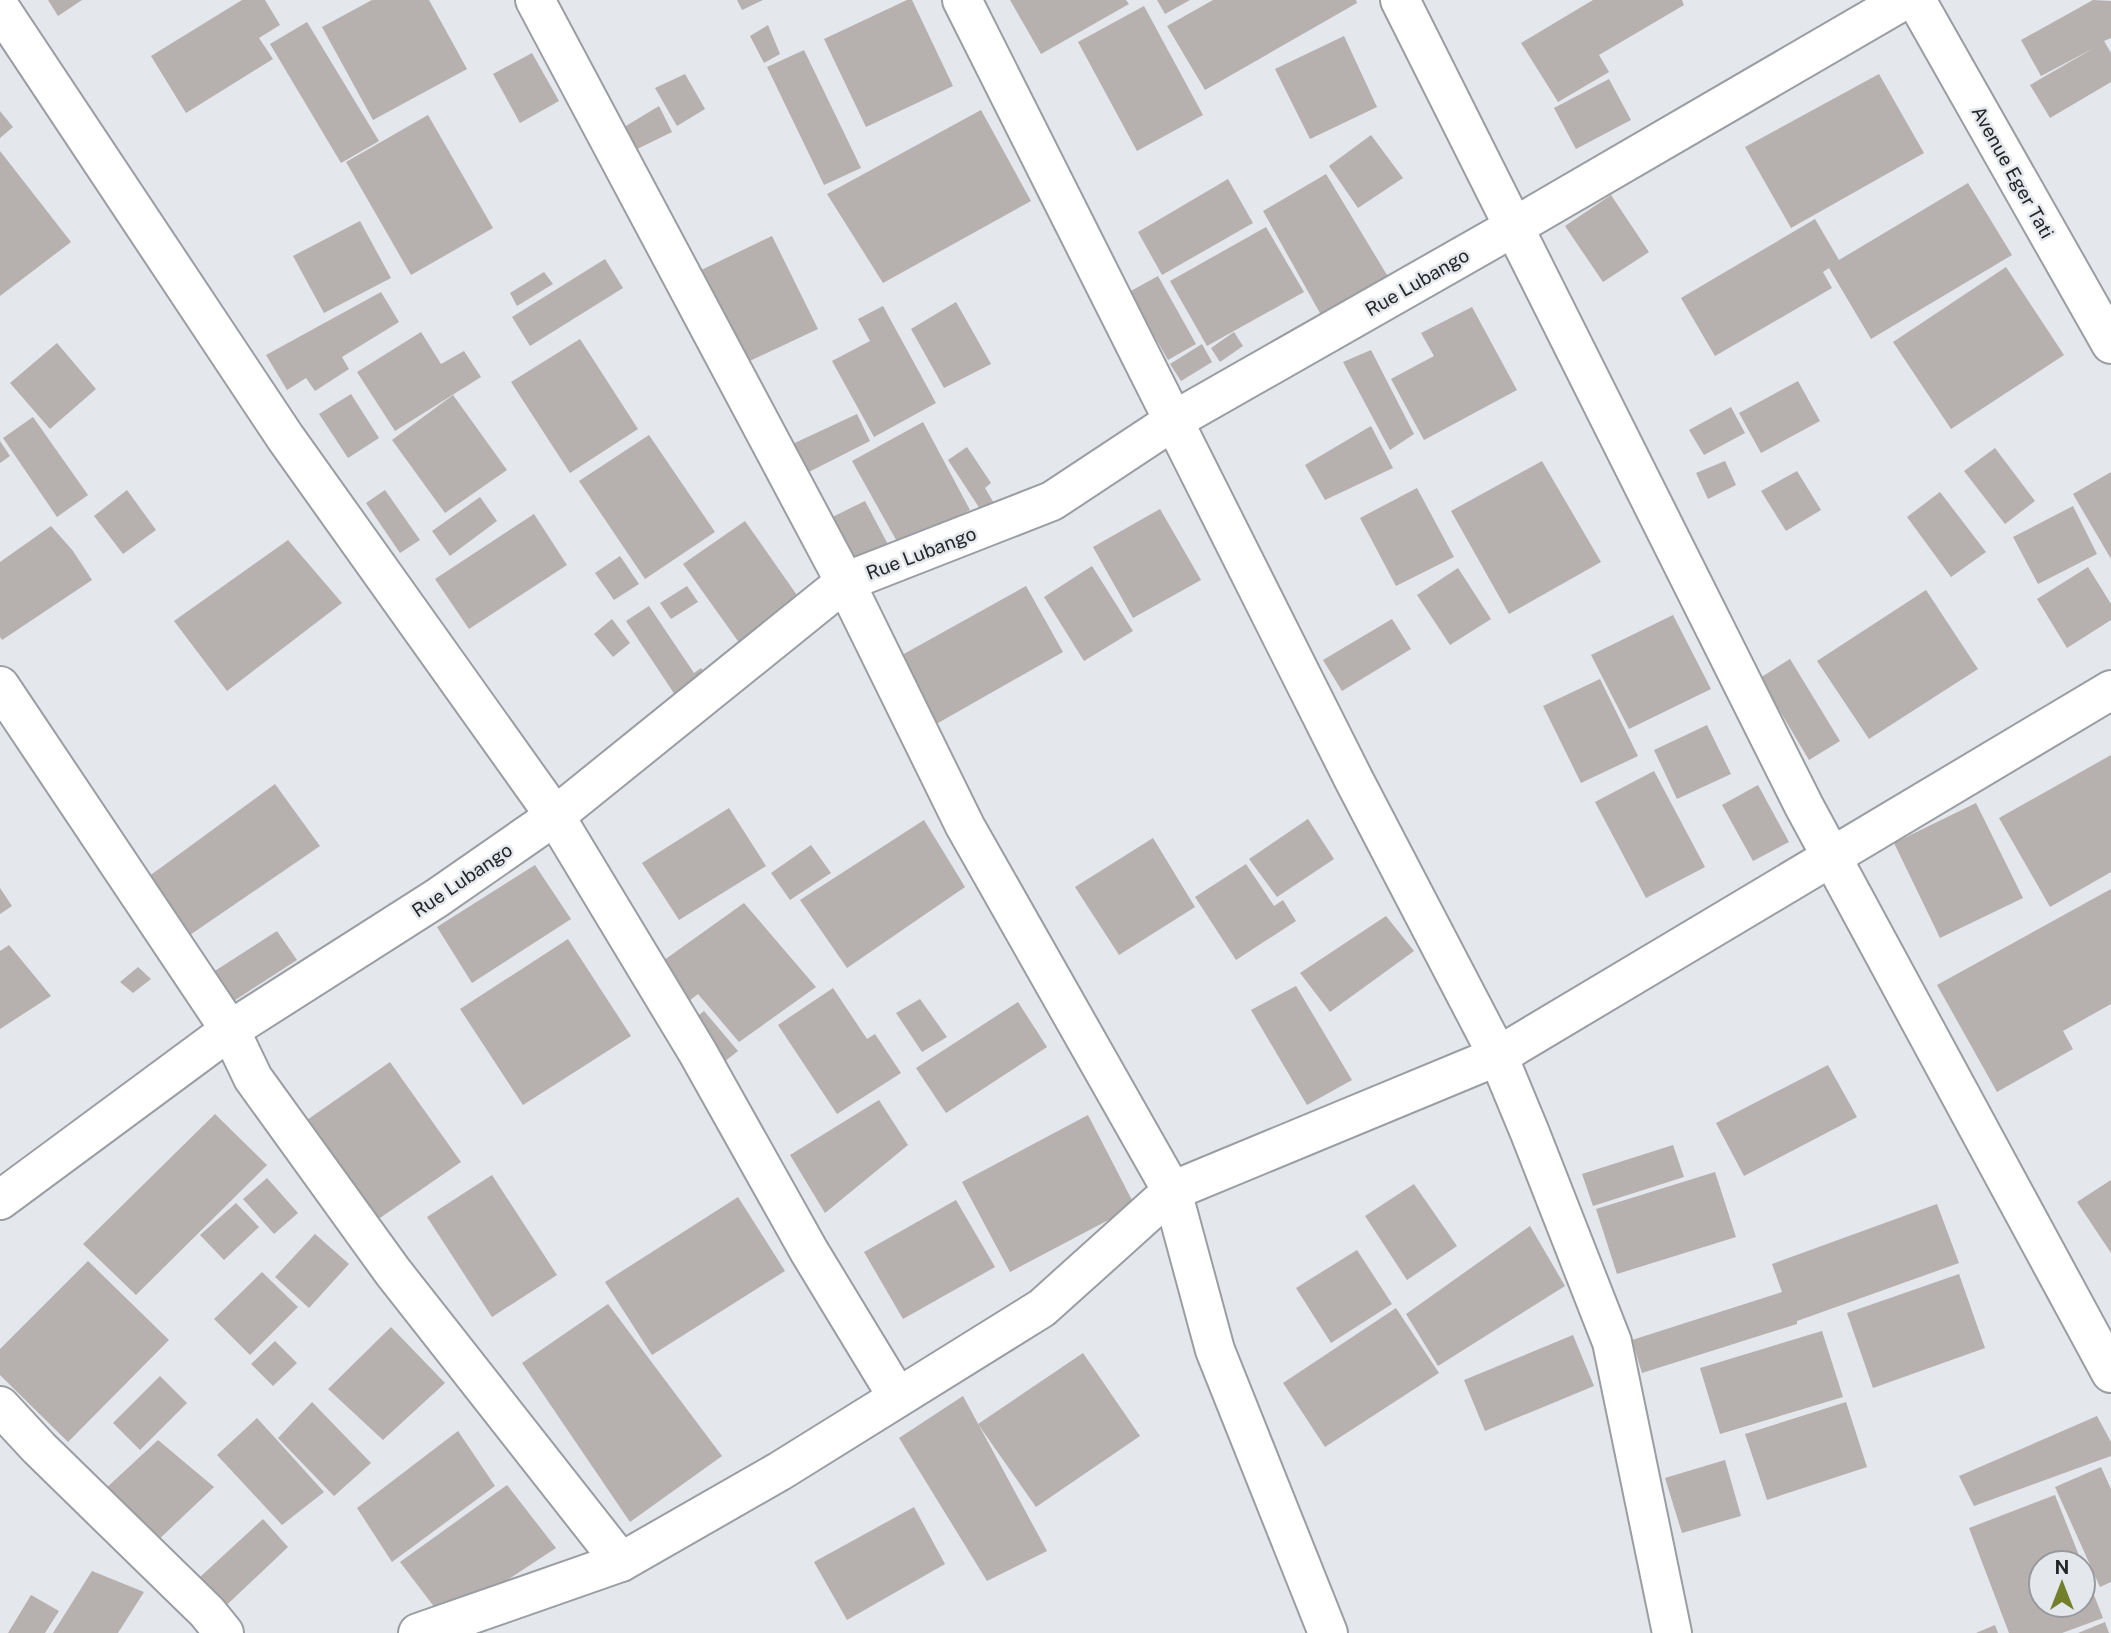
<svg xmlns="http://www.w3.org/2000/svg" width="2111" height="1633" viewBox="0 0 2111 1633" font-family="'Public Sans',sans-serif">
<rect width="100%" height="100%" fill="#e4e7ec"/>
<!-- building -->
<g fill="#b6b0ae">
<path d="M48,0h34l-24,16z"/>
<path d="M242,0h23l15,25 -21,13 14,21 -87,54 -35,-57z"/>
<path d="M372,0h57l38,69 -94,51 -51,-93z"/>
<path d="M737,0h26l-21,10z"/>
<path d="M907,0h5l41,86 -87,41 -42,-88z"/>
<path d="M1010,0h116l3,4 -88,50z"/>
<path d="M1157,0h33l-25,14z"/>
<path d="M1213,0h143l1,3 -152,87 -38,-64z"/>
<path d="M1593,0h89l2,5 -85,50 10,17 -51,30 -37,-59z"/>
<path d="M2093,0l18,1v37l-7,3 7,12v29l-61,36 -20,-33 64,-37 -53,28 -20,-36z"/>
<path d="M1144,6l59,109 -66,36 -59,-109z"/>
<path d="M307,22l72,119 -38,22 -71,-119z"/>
<path d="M768,25l12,29 -16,9 -14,-27z"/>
<path d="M1344,36l33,71 -67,32 -35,-70z"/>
<path d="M804,50l57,118 -37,17 -57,-118z"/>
<path d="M532,53l27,48 -39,22 -27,-49z"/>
<path d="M685,74l20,35 -28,17 -22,-38z"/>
<path d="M1879,74l45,79 -133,75 -46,-81z"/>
<path d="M1609,79l22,41 -55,29 -22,-41z"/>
<path d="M659,106l13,26 -43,21 -13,-21z"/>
<path d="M981,110l50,91 -148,82 -56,-89z"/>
<path d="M0,111l13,16 -13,11z"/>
<path d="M428,115l65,113 -82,47 -65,-113z"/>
<path d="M1371,135l32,43 -45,30 -29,-42z"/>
<path d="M0,151l71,91 -71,54z"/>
<path d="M1326,174l64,106 -65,42 -62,-111z"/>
<path d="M1228,179l25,44 -91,52 -24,-43z"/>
<path d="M1968,183l44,72 -141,84 -42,-71 -6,4 9,16 -117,68 -34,-58 134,-79 24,41z"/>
<path d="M1611,195l38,57 -46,30 -38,-56z"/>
<path d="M360,221l31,57 -67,35 -31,-57z"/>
<path d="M1266,227l38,65 -97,54 -37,-65z"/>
<path d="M772,236l46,93 -79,37 -44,-93z"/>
<path d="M605,259l18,29 -93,58 -18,-29z"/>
<path d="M2006,267l58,88 -113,74 -58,-87z"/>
<path d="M544,272l9,12 -36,22 -7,-13z"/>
<path d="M1158,276l38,68 -28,16 -39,-68z"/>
<path d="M381,292l18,30 -57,35 7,12 -34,22 -9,-13 -19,12 -21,-35z"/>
<path d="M956,302l35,62 -47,24 -33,-59z"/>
<path d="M883,306l53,97 -62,34 -42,-76 38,-20 -12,-22z"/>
<path d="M1472,307l45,83 -93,50 -33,-61 43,-23 -13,-23z"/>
<path d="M421,332l20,32 23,-13 17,26 -86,54 -38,-59z"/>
<path d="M1234,332l9,14 -23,16 -9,-14z"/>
<path d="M580,339l58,90 -68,44 -59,-91z"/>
<path d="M57,343l39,46 -46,40 -40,-46z"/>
<path d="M1202,344l10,18 -31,19 -11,-17z"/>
<path d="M1371,350l43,84 -24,16 -47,-88z"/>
<path d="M1798,381l22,40 -59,32 -22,-40z"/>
<path d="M351,394l28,44 -31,20 -29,-44z"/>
<path d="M453,395l54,75 -62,43 -53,-73z"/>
<path d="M1731,407l14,26 -41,22 -15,-25z"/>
<path d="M857,414l13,27 -73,37 -11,-31z"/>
<path d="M33,417l55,78 -31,22 -54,-79z"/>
<path d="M923,422l47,88 -70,37 -48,-86z"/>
<path d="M1371,426l22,42 -68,32 -20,-35z"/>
<path d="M649,435l66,97 -70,47 -66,-98z"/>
<path d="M0,441l10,15 -10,7z"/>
<path d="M967,447l24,36 -6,5 13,22 -12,8 -38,-58z"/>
<path d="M1995,448l40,53 -30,23 -41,-53z"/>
<path d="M1542,461l59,101 -92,52 -58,-103z"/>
<path d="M1725,461l11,24 -28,14 -12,-26z"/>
<path d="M1797,471l24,39 -35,21 -25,-40z"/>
<path d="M2111,472v87l-38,-65z"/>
<path d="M1417,488l37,69 -58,29 -36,-68z"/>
<path d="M127,490l29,40 -33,24 -29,-38z"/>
<path d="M385,490l35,50 -20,13 -34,-50z"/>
<path d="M1940,492l46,60 -35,25 -44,-60z"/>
<path d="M480,497l17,24 -47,35 -18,-25z"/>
<path d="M865,501l27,51 -46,24 -28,-52z"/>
<path d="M2073,506l24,48 -59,30 -25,-47z"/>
<path d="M1160,509l41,71 -68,38 -40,-71z"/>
<path d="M534,514l33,51 -98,64 -34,-50z"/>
<path d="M745,521l61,87 -61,43 -62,-87z"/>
<path d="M51,526l22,25 19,29 -90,60 -2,-3v-75z"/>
<path d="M288,540l54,63 -115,88 -53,-70z"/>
<path d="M620,556l19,28 -25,16 -19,-27z"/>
<path d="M1092,566l41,65 -49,30 -40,-64z"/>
<path d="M2088,567l23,37v16l-44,28 -30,-49z"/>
<path d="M1458,568l33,51 -41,26 -33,-50z"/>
<path d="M687,586l11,16 -27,17 -11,-16z"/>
<path d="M1026,586l37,66 -132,75 -38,-67z"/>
<path d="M1926,590l52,79 -109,70 -52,-78z"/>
<path d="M649,606l45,67 7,-5 13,19 -31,20 -57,-86z"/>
<path d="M1673,615l38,74 -82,40 -38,-74z"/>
<path d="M612,619l18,24 -17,14 -19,-23z"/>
<path d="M1392,619l19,30 -69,42 -19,-31z"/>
<path d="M1790,659l50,82 -31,19 -49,-82z"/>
<path d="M1600,679l38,77 -57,27 -38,-77z"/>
<path d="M1707,725l24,49 -54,25 -23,-49z"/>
<path d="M2111,755v117l-61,35 -51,-89z"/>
<path d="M1654,771l51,96 -59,31 -51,-96z"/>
<path d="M275,784l45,62 -133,91 -39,-60z"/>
<path d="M1758,785l31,57 -36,19 -31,-56z"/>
<path d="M1976,803l47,95 -83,40 -46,-95z"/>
<path d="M729,808l37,58 -87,54 -37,-57z"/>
<path d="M1308,819l26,40 -57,38 -28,-38z"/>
<path d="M924,820l41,67 -118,81 -47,-68z"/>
<path d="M1153,838l42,69 -76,48 -44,-68z"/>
<path d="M811,845l20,28 -41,27 -19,-27z"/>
<path d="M1246,864l28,42 9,-6 13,21 -60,39 -41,-63z"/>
<path d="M535,865l36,54 -99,64 -35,-56z"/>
<path d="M0,888l12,18 -12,8z"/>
<path d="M2111,889v115l-48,27 10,18 -76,43 -60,-107z"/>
<path d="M744,903l72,84 -77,55 -41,-48 -14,11 -31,-37z"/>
<path d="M1386,916l28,35 -84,61 -30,-39z"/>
<path d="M277,931l20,29 -71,46 -19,-30z"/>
<path d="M568,939l63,97 -108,69 -63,-96z"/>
<path d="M9,945l42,51 -51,33v-78z"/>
<path d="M138,967l13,12 -18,14 -13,-11z"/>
<path d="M1296,986l56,94 -45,25 -56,-95z"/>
<path d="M833,988l34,51 8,-5 26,39 -64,41 -59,-89z"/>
<path d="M920,999l27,38 -25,15 -26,-39z"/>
<path d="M1018,1002l29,45 -101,66 -30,-45z"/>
<path d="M704,1011l34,40 -19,15 -33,-40z"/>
<path d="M390,1062l71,100 -84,58 -70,-100z"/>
<path d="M1828,1065l29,52 -113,59 -28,-53z"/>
<path d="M879,1100l29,45 -83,68 -35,-58z"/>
<path d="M215,1114l52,51 -131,130 -53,-51z"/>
<path d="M1088,1115l47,91 -125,66 -48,-90z"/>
<path d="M1673,1145l11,32 -91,29 -11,-32z"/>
<path d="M1715,1172l21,65 -119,37 -21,-65z"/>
<path d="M492,1175l65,100 -65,42 -65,-100z"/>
<path d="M267,1178l31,35 -24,21 -31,-35z"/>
<path d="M2111,1180v73l-34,-51z"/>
<path d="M1414,1184l43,62 -50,34 -42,-64z"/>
<path d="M738,1197l47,74 -133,84 -47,-73z"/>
<path d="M956,1200l39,67 -92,52 -39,-67z"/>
<path d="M236,1203l23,24 -35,33 -24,-25z"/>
<path d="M1937,1204l22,59 -162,58v3l-155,49 -10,-33 150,-48 -10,-28z"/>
<path d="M1530,1226l35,60 -127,80 -32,-52z"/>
<path d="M315,1234l34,30 -40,44 -34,-31z"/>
<path d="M1357,1250l35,54 -61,39 -35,-55z"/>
<path d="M88,1261l81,79 -101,102 -68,-67v-26z"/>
<path d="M262,1272l36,35 -48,48 -36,-36z"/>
<path d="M1959,1274l26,74 -112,40 -26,-75z"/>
<path d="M608,1304l114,152 -92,66 -108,-159z"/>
<path d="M1396,1308l43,65 -114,74 -42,-64z"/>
<path d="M391,1327l54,56 -62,57 -55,-51z"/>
<path d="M1822,1331l21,66 -123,37 -20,-66z"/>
<path d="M1573,1335l21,51 -109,45 -21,-51z"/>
<path d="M275,1341l22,22 -24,23 -22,-22z"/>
<path d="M1083,1353l57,83 -104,71 -58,-83z"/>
<path d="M160,1376l27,27 -47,47 -27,-27z"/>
<path d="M963,1396l84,155 -60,30 -88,-143z"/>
<path d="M312,1402l59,61 -37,33 -56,-58z"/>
<path d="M1846,1402l21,65 -100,33 -22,-66z"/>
<path d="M2097,1416l14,26v14l-137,50 -15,-30z"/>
<path d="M257,1418l67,74 -42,33 -65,-70z"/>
<path d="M458,1431l37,55 -103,76 -35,-54z"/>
<path d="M158,1440l56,47 -59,56 -53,-51z"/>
<path d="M1725,1460l16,56 -59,17 -17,-55z"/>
<path d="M2101,1467l10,22v93l-11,5 -45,-100z"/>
<path d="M507,1485l49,63 -111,73 -45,-59z"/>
<path d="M2055,1495l27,68h-41v42h42v-38l20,51 -41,15h-53l-40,-105z"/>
<path d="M914,1507l31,57 -98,56 -33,-58z"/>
<path d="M263,1519l25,28 -73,69 -27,-28z"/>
<path d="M92,1571l52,21 -26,41h-65z"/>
<path d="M31,1595l28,16 -14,22h-37z"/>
<path d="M2105,1622l4,11h-31z"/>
<path d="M1995,1625l3,8h-22z"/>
</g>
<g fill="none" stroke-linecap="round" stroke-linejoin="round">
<defs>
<g id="minor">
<path d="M535,0l310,582 120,244 207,365 43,159 113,283"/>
<path d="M962,0l392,780 144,276 32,77 82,209 60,291"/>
<path d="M1400,0l404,806 307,567"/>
<path d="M1916,0l195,344"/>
<path d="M0,8l285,429 270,379 143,237 111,198 88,145"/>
<path d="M0,686l230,344 23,48 140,194 228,290"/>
<path d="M0,1200l230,-170 207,-132 118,-82 290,-234 207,-81 121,-80 339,-193 392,-228"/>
<path d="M0,1406l39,42 168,164 17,21"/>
<path d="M418,1633l203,-71 159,-91 262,-163 130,-117 326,-135 613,-366"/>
</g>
</defs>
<!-- minor casing -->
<use href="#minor" stroke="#9a9da2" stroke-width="42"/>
<!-- minor -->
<use href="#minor" stroke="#fff" stroke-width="38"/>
</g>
<g text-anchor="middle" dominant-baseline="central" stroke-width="5" stroke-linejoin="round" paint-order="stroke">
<!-- street labels -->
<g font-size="19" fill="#232526" stroke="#e4e7ec">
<text transform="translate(2013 172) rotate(61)">Avenue Eger Tati</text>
<text transform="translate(1417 282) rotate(-30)">Rue Lubango</text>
<text transform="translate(921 553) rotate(-21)">Rue Lubango</text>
<text transform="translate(462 880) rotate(-34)">Rue Lubango</text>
</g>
</g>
<!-- north arrow -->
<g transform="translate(2062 1584)"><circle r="33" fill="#e4e7ec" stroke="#97999d" stroke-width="2"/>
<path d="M0-5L12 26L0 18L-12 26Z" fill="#747f2b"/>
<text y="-10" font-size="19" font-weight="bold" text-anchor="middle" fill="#232526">N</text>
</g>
</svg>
